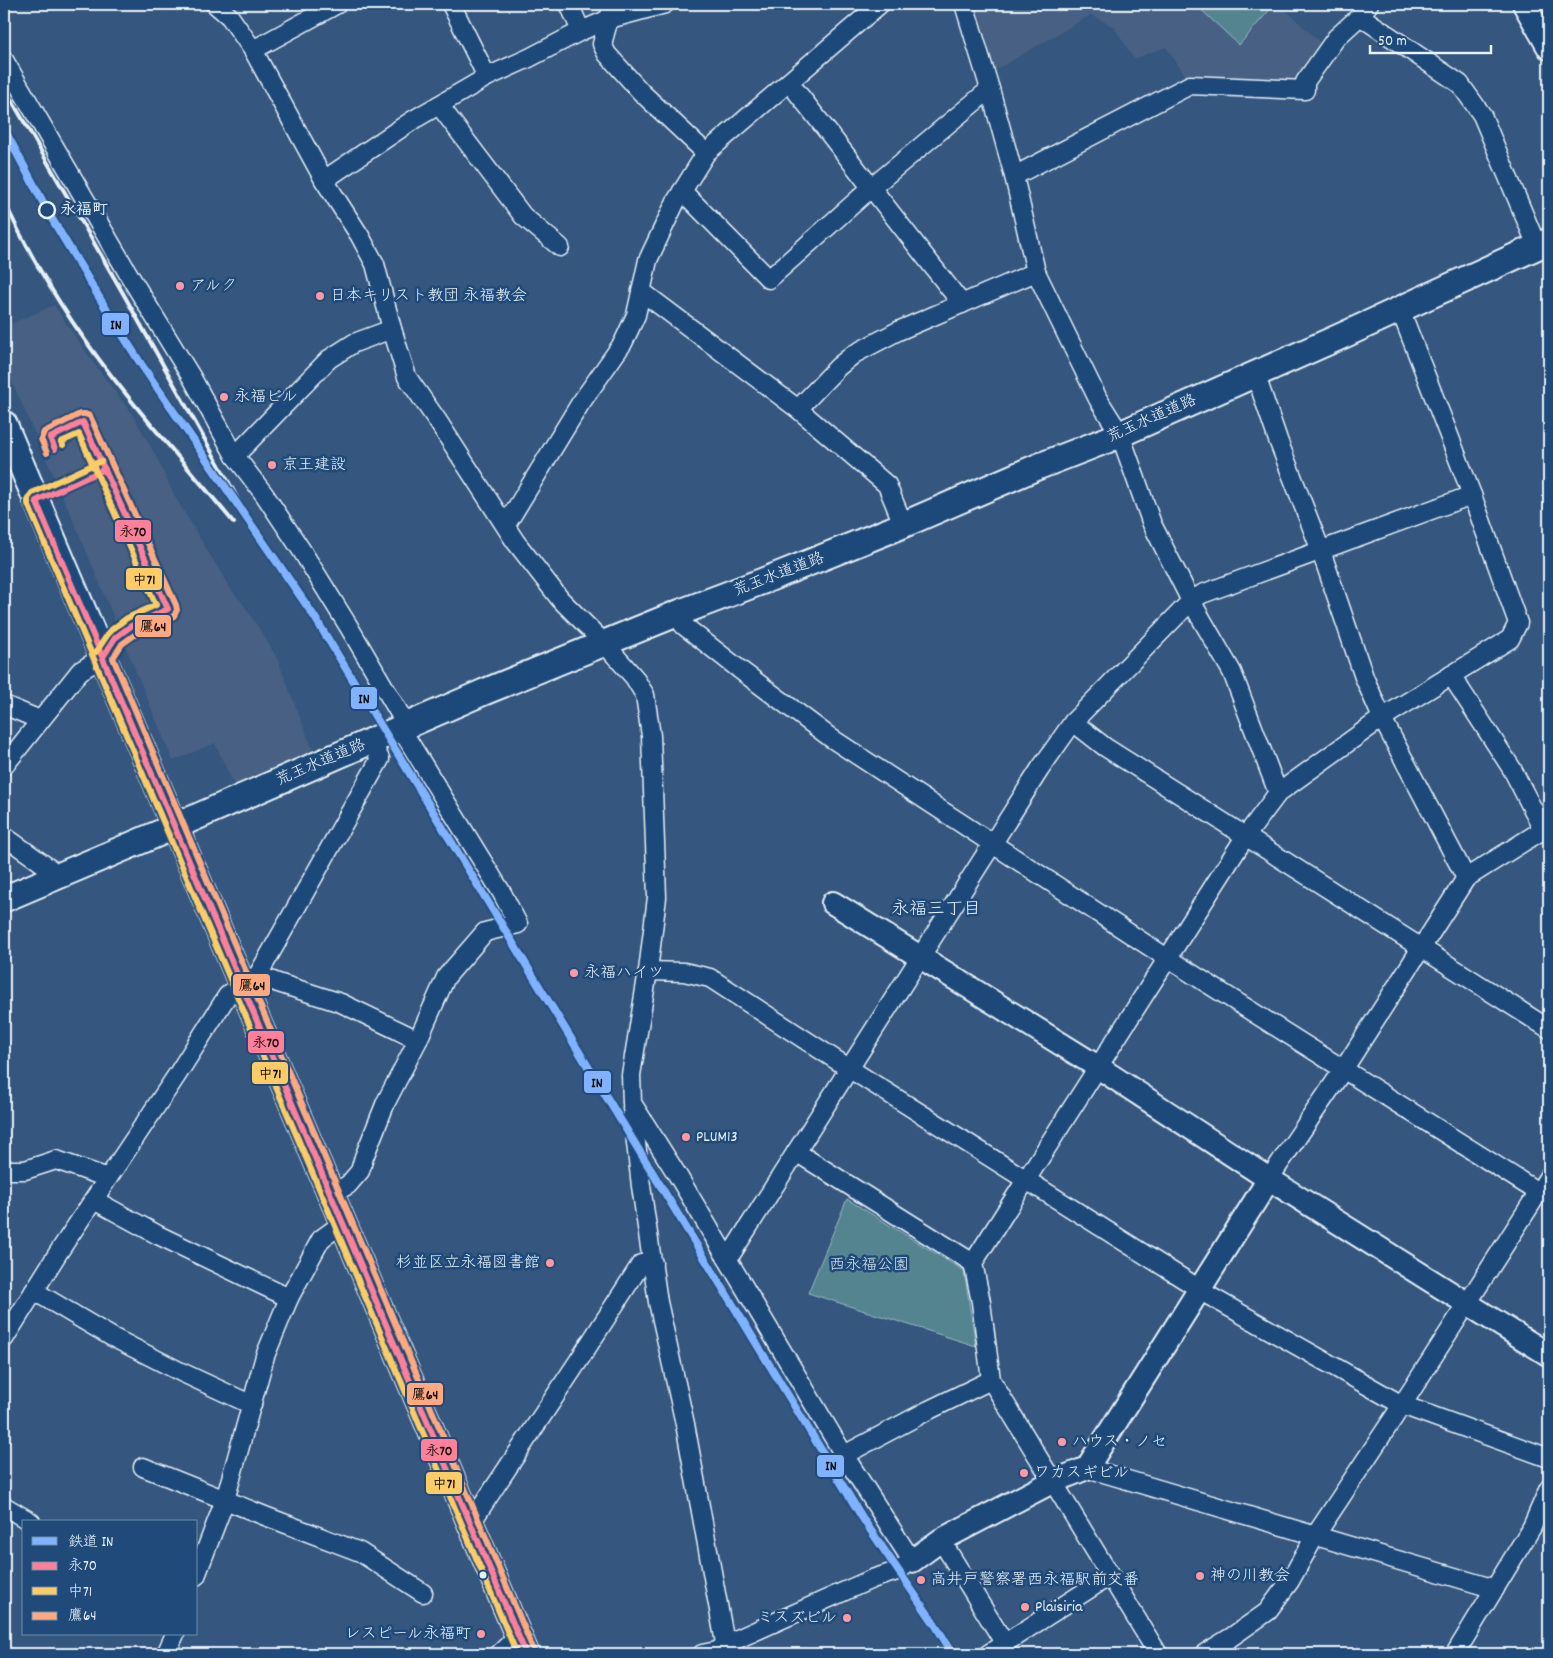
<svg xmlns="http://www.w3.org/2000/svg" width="1553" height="1658" viewBox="0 0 1553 1658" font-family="Dekko,'Klee One',sans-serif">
<rect width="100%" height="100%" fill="#35567e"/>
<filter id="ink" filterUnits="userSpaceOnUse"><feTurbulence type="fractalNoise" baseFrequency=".02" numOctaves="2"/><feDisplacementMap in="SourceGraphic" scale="10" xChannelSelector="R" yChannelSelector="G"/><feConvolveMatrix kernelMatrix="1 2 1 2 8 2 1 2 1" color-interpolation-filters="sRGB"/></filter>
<g filter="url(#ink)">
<!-- built -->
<g fill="#476183">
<path d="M966,4h313l43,40 -28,41 -107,-7 -21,-31 -32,12 -20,-32 -23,-12 -103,59z"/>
<path d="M54,305l39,57 41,55 24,43 16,35 56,93 14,17 18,28 15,25 37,95 -79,35 -20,-45 -42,18 -98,-237 -71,-160v-37z"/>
</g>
<!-- green -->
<g fill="#528490" stroke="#9dbac4">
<path d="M1195,4h75l3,2 -34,39z"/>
<path d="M847,1199l117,72 12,75 -168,-53z"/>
</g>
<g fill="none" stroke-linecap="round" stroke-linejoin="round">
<defs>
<g id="minor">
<path d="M215,4l15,13 23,33 71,130 36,56 15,28 17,65 15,48 30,43 78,121 45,58 44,44 30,34 11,18 6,41 6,161 -9,74 -17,104 1,28 46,73 166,279 68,106 -15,10 -25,8 -139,62 -16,10 -15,3"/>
<path d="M451,4l36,73"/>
<path d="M569,4l12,27"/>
<path d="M613,4l-11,40 5,10 34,38 65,61"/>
<path d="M964,4l26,85 24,87 22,96 62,127 22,35 32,90 39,77 41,71 46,121"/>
<path d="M1360,16l100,68 22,31 55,131"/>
<path d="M253,50l84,-46"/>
<path d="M4,60l128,220 60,98 43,78 29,38 38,57 47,76 55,94 -2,7 4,9 96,156 16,31 -33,8 -39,45 -28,63 -32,62 -22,55 -4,14 -12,14 -17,9"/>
<path d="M789,82l173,222"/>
<path d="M439,105l84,111 37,31"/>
<path d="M1014,176l176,-91 115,5v-8l31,-44 24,-22 9,-12"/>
<path d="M324,180l89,-60 74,-43 42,-19 52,-27 28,-12 56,-15"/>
<path d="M682,191l87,88 102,-91 119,-99"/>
<path d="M641,291l157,118 89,76 16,39"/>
<path d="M1255,373l23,67 43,111 43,126 18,41 84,160"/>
<path d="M798,409l40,-42 16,-13 44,-23 138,-59"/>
<path d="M235,456l94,-97 25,-16 38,-14"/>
<path d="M506,525l74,-121 43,-61 13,-28 12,-55 28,-59 30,-48 174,-149"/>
<path d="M681,612l2,13 56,44 92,69 336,220 371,234"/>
<path d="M1451,675l61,94 31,60"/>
<path d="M4,705l36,15"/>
<path d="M1073,722l32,25 444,282"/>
<path d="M4,766l76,-95 23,-14"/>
<path d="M4,836l55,39"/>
<path d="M648,971l36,1 26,6 140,91 340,214 9,7 203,115 147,53"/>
<path d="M258,975l20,8 63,20 77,37"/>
<path d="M632,1108l9,78 17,116 27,122 42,230"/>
<path d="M796,1152l177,111"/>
<path d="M4,1170h21l31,-10 52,18"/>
<path d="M1269,1179l74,-109 123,-192 83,-52"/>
<path d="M94,1200l64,35 131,63"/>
<path d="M728,1259l312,-490 33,-47 118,-121 11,-7 270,-99"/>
<path d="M34,1291l78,46 69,35 71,33"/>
<path d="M4,1339l54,-86 119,-178 50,-79 15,-13 16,-8 122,-216 -9,-18"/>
<path d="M844,1455l85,-45 62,-30"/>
<path d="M143,1467l122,49 95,36 63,41"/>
<path d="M1087,1468l408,121"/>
<path d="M4,1506l27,16"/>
<path d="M471,1523l108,-163 62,-96 12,-1"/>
<path d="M941,1540l64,104"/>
<path d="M196,1576l29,-76 40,-144 24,-58 32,-59 22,-16"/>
<path d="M166,1654l9,-20"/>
<path d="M499,1654l20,-19"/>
<path d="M988,1654l123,-79"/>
<path d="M1158,1654l-167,-274 -10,-78 -8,-39 272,-426 33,-44 104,-75 128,-79 8,-16 -46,-128 -72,-186"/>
<path d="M1204,1654l26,-16 37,-26 23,-31 25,-45 87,-131 147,-229"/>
<path d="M1455,1654l77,-127 17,-39"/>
</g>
<g id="tertiary">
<path d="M1524,4l25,44"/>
<path d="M833,903l265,164 171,112 280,176"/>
<path d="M912,1561l29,-21 111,-58 35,-14 182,-289"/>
</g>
<g id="secondary">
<path d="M4,424l522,1230"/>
<path d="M4,899l151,-64 329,-143 197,-80 82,-31 128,-51 146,-63 70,-27 239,-106 203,-93"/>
</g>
</defs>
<!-- minor casing -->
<use href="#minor" stroke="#e8f1f8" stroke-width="21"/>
<!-- tertiary casing -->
<use href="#tertiary" stroke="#e8f1f8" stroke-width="26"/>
<!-- secondary casing -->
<use href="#secondary" stroke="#e8f1f8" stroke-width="29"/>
<!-- minor -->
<use href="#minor" stroke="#1f4a7a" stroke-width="18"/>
<!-- tertiary -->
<use href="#tertiary" stroke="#1f4a7a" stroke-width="22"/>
<!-- secondary -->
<use href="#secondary" stroke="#1f4a7a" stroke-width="25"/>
<!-- rail -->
<g stroke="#e8f1f8" stroke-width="4">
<path d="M4,87l120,208 108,193 15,28"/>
<path d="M4,201c32,69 74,134 122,193 35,44 72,85 108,129"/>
</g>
<defs>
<g id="bus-1">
<path d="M55,449l-5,-11 33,-16 85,187 -37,17 -16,12 -12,19"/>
<path d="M105,469l-69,32 490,1153"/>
</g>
<g id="bus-2">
<path d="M63,445l-2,-3 18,-8 77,171 -29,13 -17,13 -14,21"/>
<path d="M101,461l-69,32 -4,5v6l489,1150"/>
</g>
<path id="bus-3" d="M47,453l-6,-14 3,-7 36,-18h5l5,2 86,189 1,5 -3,6 -38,18 -14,10 -9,14 421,993"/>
</defs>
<!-- bus-1 casing -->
<use href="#bus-1" stroke="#1f4a7a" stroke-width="10"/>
<!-- bus-2 casing -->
<use href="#bus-2" stroke="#1f4a7a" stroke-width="10"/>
<!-- bus-3 casing -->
<use href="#bus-3" stroke="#1f4a7a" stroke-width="10"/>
<!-- bus-1 -->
<use href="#bus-1" stroke="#ff8098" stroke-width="6"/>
<!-- bus-2 -->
<use href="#bus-2" stroke="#fdcc66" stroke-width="6"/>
<!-- bus-3 -->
<use href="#bus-3" stroke="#ffa980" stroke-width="6"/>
<defs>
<path id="rail-1" d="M4,129l48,90 53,88 36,57 173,252 551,906 71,104 17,28"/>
</defs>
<!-- rail-1 casing -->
<use href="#rail-1" stroke="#1f4a7a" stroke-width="11"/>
<!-- rail-1 -->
<use href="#rail-1" stroke="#80b2ff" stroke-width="8"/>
</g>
</g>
<!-- markers -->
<circle fill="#1f4a7a" stroke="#e8f1f8" stroke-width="2.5" cx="47" cy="210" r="8"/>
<g fill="#ff9aa2" stroke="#1f4a7a" stroke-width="2">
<circle cx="180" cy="286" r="5"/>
<circle cx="320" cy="296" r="5"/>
<circle cx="224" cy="397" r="5"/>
<circle cx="272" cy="465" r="5"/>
<circle cx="574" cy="973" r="5"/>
<circle cx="686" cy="1137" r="5"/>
<circle cx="550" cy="1263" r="5"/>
<circle cx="1062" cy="1442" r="5"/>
<circle cx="1024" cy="1473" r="5"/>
<circle cx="1200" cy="1576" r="5"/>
<circle cx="921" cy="1580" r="5"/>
<circle cx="1025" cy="1607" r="5"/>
<circle cx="847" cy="1618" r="5"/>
<circle cx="481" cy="1634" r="5"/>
</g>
<circle fill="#e8f1f8" stroke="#1f4a7a" stroke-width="2" cx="483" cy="1575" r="4.5"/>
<g text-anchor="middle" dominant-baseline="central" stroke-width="5" stroke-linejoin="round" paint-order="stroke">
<!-- stop labels -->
<g font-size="16" font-weight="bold" fill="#e8f1f8" stroke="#1f4a7a" text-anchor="start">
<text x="60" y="210">永福町</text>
</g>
<!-- poi labels -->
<g font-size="16" fill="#e8f1f8" stroke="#1f4a7a" text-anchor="start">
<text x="190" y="286">アルク</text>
<text x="330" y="296">日本キリスト教団 永福教会</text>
<text x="234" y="397">永福ビル</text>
<text x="282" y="465">京王建設</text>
<text x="584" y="973">永福ハイツ</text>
<text x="696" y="1137">PLUM13</text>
<text x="540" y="1263" text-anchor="end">杉並区立永福図書館</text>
<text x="1072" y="1442">ハウス・ノセ</text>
<text x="1034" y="1473">ワカスギビル</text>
<text x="1210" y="1576">神の川教会</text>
<text x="931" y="1580">高井戸警察署西永福駅前交番</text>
<text x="1035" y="1607">Plaisiria</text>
<text x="837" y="1618" text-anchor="end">ミスズビル</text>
<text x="471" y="1634" text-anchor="end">レスピール永福町</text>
</g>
<!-- street labels -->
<g font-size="16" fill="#e8f1f8" stroke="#1f4a7a">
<text transform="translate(1152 419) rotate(-24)">荒玉水道道路</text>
<text transform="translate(779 575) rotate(-21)">荒玉水道道路</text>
<text transform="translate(321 763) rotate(-23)">荒玉水道道路</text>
</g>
<!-- park labels -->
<g font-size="16" fill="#d2e1e8" stroke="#1f4a7a">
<text x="869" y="1265">西永福公園</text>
</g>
<!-- neighbourhood labels -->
<g font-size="18" fill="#e8f1f8" stroke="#1f4a7a">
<text x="936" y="910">永福三丁目</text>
</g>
</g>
<g stroke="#1f4a7a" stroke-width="2">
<rect x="101" y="312" width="29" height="24" rx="5" fill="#80b2ff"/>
<rect x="114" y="519" width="38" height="24" rx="5" fill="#ff8098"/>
<rect x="125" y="567" width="38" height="24" rx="5" fill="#fdcc66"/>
<rect x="134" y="614" width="38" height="24" rx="5" fill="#ffa980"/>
<rect x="350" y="686" width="28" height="24" rx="5" fill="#80b2ff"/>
<rect x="232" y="973" width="39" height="24" rx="5" fill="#ffa980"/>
<rect x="247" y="1030" width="38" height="24" rx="5" fill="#ff8098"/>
<rect x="251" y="1061" width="38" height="24" rx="5" fill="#fdcc66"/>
<rect x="583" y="1070" width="29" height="24" rx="5" fill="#80b2ff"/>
<rect x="406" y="1382" width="38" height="24" rx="5" fill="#ffa980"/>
<rect x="420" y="1438" width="38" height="24" rx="5" fill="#ff8098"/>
<rect x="816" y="1454" width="29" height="24" rx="5" fill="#80b2ff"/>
<rect x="425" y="1471" width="38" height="24" rx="5" fill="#fdcc66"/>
</g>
<g font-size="14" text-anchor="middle" font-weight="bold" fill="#111">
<text x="116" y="329">IN</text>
<text x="133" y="536">永70</text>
<text x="144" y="584">中71</text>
<text x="153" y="631">鷹64</text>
<text x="364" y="703">IN</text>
<text x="252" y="990">鷹64</text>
<text x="266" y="1047">永70</text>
<text x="270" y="1078">中71</text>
<text x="597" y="1087">IN</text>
<text x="425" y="1399">鷹64</text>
<text x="439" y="1455">永70</text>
<text x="831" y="1470">IN</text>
<text x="444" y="1488">中71</text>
</g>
<!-- margin -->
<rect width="1553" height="1658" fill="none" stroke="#1f4a7a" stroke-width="20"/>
<rect x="10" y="10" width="1533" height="1638" fill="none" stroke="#e8f1f8" stroke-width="2" filter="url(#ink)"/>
<!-- legend -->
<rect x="22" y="1520" width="175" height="115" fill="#1f4a7a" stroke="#6f8dac"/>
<rect x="32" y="1537" width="25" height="8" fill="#80b2ff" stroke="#6f8dac"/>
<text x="68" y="1546" font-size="15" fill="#e8f1f8">鉄道 IN</text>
<rect x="32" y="1562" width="25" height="8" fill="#ff8098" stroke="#6f8dac"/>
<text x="68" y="1570" font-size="15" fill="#e8f1f8">永70</text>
<rect x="32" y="1587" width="25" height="8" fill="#fdcc66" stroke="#6f8dac"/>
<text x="68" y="1596" font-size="15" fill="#e8f1f8">中71</text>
<rect x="32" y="1612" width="25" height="8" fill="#ffa980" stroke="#6f8dac"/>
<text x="68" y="1620" font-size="15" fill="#e8f1f8">鷹64</text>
<!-- scale -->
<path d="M1370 45v8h121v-8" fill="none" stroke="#e8f1f8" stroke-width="2.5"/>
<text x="1378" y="45" font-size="15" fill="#e8f1f8" stroke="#1f4a7a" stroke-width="4" paint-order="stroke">50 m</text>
</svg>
